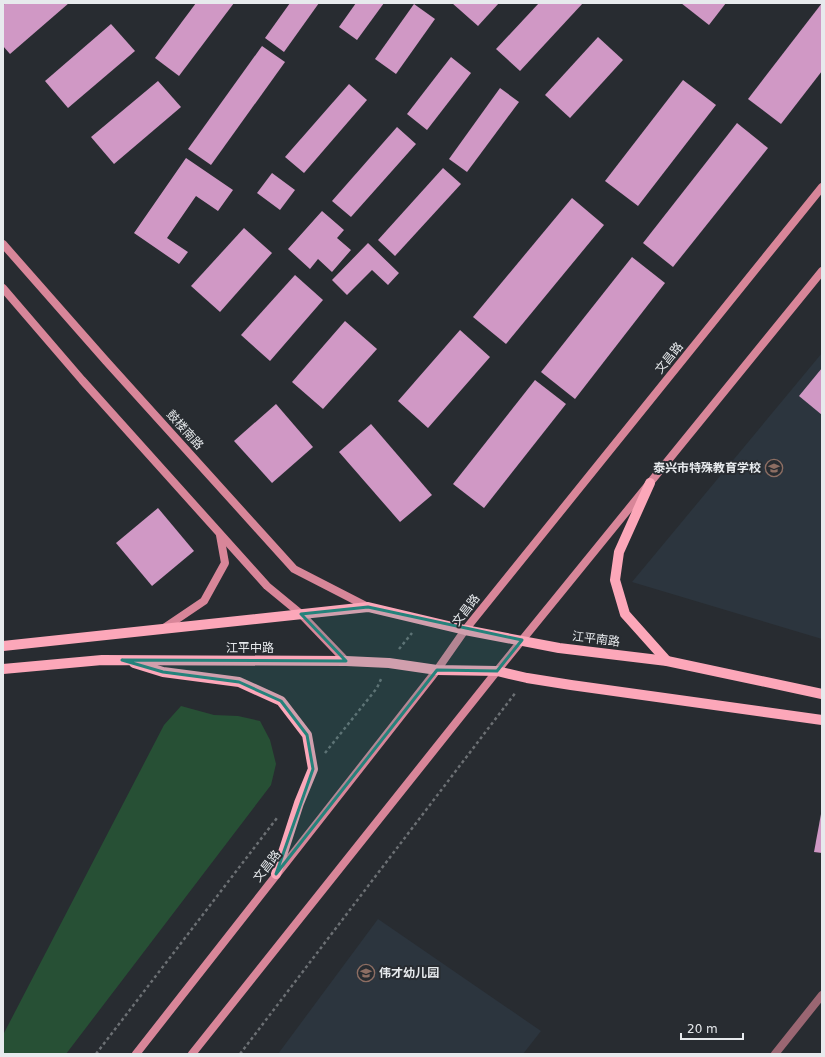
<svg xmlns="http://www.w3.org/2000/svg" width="825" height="1057" viewBox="0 0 825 1057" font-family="'DejaVu Sans','Noto Sans SC',sans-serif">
<rect width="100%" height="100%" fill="#282c31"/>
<!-- built -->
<g fill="#2c353e">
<path d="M822,353v286l-190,-57z"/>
<path d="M378,919l163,112 -18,23h-245z"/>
</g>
<!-- green -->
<path fill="#275035" d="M181,706l33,9 24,1 22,5 10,19 6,24 -5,21 -205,269h-63v-19l161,-310z"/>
<!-- building -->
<g fill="#d098c5">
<path d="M6,3h63l-59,51 -7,-8v-41z"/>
<path d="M196,3h38l-55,73 -24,-18z"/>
<path d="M290,3h29l-35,49 -19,-14z"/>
<path d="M356,3h28l-27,37 -18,-13z"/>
<path d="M452,3h47l-21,23z"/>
<path d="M539,3h44l-63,68 -24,-22z"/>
<path d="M681,3h45l-17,22z"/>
<path d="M822,3v68l-41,53 -33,-25z"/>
<path d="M414,4l21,15 -39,55 -21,-15z"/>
<path d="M111,24l24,27 -67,57 -23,-27z"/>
<path d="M598,37l25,23 -53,58 -25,-23z"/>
<path d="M262,46l23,16 -74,103 -23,-16z"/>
<path d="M451,57l20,16 -44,57 -20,-16z"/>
<path d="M683,80l33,25 -78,101 -33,-25z"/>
<path d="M158,81l23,26 -67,57 -23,-27z"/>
<path d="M349,84l18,16 -63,73 -19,-16z"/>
<path d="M500,88l19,14 -52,70 -18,-13z"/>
<path d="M737,123l31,25 -95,119 -30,-24z"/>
<path d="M397,127l19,17 -65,73 -19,-16z"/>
<path d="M186,158l47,32 -15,21 -22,-15 -29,42 21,14 -9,12 -45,-31z"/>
<path d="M443,168l18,16 -66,72 -17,-16z"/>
<path d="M272,173l23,17 -15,20 -23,-17z"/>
<path d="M572,198l32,27 -98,119 -33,-27z"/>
<path d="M322,211l22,19 -7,8 14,12 -19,22 -14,-13 -8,10 -22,-20z"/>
<path d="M244,228l28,25 -52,59 -29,-26z"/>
<path d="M368,243l31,30 -11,12 -16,-15 -25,25 -15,-15z"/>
<path d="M632,257l33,26 -90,116 -34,-27z"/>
<path d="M295,275l28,25 -53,61 -29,-26z"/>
<path d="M345,321l32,28 -54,60 -31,-27z"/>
<path d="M460,330l30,27 -62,71 -30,-27z"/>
<path d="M822,368v47l-23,-19z"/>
<path d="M535,380l31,24 -82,104 -31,-24z"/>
<path d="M276,404l37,43 -41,36 -38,-42z"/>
<path d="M371,424l61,71 -32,27 -61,-70z"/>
<path d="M158,508l36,43 -42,35 -36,-43z"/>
<path d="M821,814h1v39l-8,-1z"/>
</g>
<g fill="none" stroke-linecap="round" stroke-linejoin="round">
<!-- path -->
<g stroke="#6c7074" stroke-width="2.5" stroke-dasharray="3 3" stroke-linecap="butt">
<path d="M399,649l13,-16"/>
<path d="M325,753l52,-65 5,-11"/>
<path d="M96,1054l181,-236"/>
<path d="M240,1054l276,-362"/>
</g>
<!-- lane -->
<path stroke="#9a6672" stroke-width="8" d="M775,1054l47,-59"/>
<!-- secondary -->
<g stroke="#d88699" stroke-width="8">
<path d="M3,244l103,117 188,208 74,38"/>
<path d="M3,288l79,92 185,206 34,28 45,47"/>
<path d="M164,628l40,-27 21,-38 -5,-28"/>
<path d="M136,1054l301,-384 28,-40 357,-443"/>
<path d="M192,1054l305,-383 325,-400"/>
</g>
<!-- primary -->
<g stroke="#fca7b9" stroke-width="10">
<path d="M650,483l-31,69 -4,28 10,34 42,47"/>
<path d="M3,646l365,-39 97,23 94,18 108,13 155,33"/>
<path d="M134,663l29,9 76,10 42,19 26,34 6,34 -14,34 -23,71"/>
<path d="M3,669l99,-9 244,1 43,2 48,7 60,1 30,7 44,7 251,35"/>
</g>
</g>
<!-- marked area -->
<path fill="#25827b" fill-opacity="0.2" stroke="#25827b" stroke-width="3" stroke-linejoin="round" d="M368,607l154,33 -25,31 -60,-1 -161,204 37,-105 -6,-34 -26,-34 -42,-19 -76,-10 -41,-12 224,1 -45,-47z"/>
<!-- icons -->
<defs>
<symbol id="school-ring" viewBox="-11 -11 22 22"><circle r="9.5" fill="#282c31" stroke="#8d6e63" stroke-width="1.5"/><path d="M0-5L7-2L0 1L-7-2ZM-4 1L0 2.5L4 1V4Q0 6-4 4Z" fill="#8d6e63"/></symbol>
</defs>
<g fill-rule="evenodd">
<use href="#school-ring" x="764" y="458" width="20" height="20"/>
<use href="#school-ring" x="356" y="963" width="20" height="20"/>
</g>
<g text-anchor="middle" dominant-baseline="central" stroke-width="4" stroke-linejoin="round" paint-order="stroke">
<!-- street labels -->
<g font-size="12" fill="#e7eaed" stroke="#282c31">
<text transform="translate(669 358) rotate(-51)">文昌路</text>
<text transform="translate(185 430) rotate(48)">鼓楼南路</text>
<text transform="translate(466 610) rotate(-52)">文昌路</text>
<text transform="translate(596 639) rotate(7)">江平南路</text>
<text x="250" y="648">江平中路</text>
<text transform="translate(267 866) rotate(-52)">文昌路</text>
</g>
<!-- poi labels -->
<g font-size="12" font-weight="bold" fill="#e7eaed" stroke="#282c31" text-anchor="end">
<text x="761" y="468">泰兴市特殊教育学校</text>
<text x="379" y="973" text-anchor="start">伟才幼儿园</text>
</g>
</g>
<!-- border -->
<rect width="825" height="1057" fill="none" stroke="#e7eaed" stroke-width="8"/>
<!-- scale -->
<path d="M681 1033v6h62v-6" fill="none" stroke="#e7eaed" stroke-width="2"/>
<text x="687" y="1033" font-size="12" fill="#e7eaed" stroke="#282c31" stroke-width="3" paint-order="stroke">20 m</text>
</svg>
